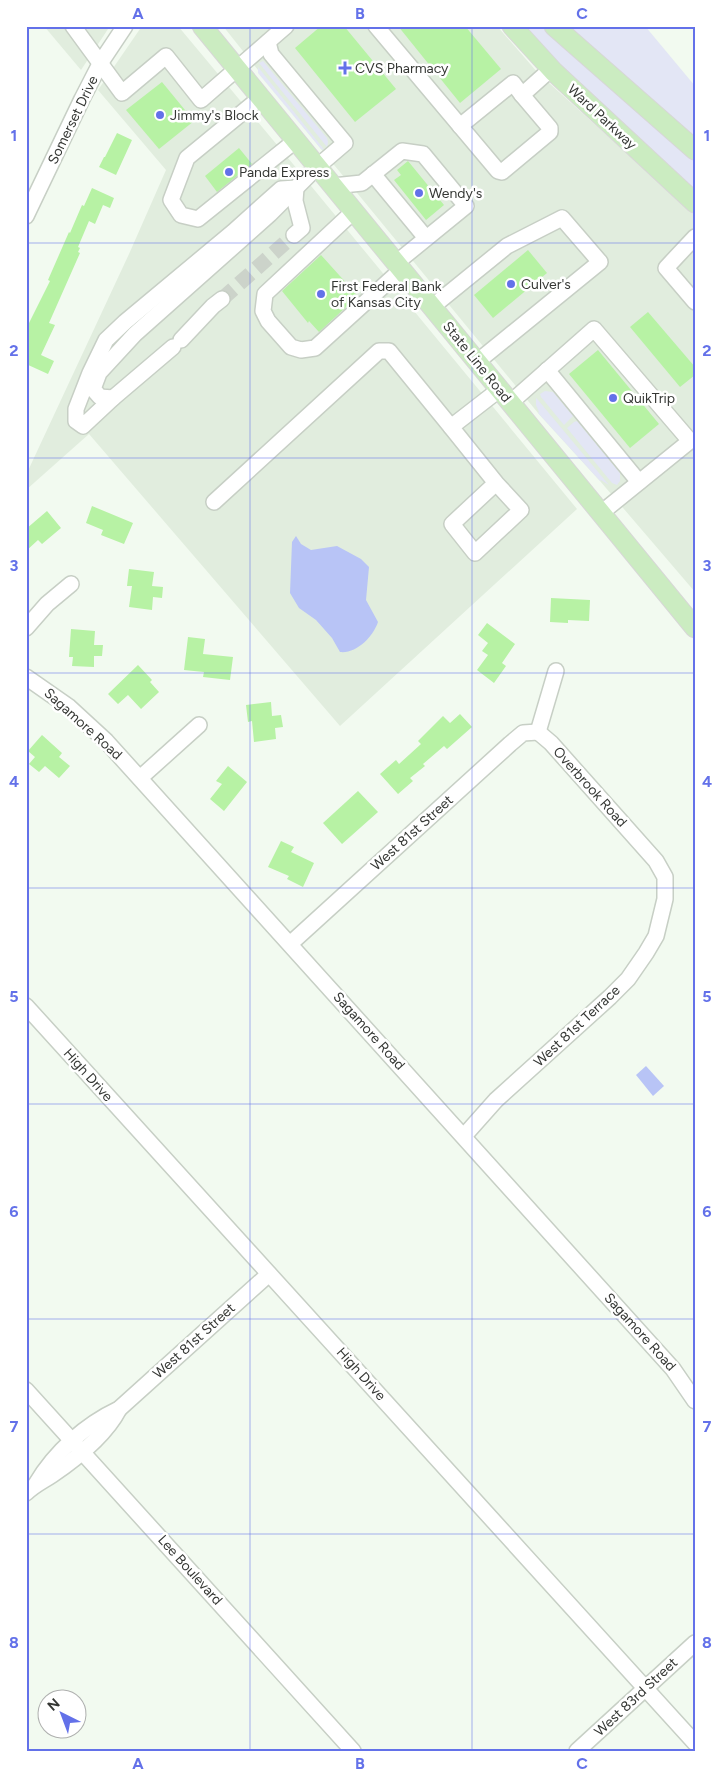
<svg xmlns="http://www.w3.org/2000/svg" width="721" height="1777" viewBox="0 0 721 1777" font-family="Figtree,sans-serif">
<rect width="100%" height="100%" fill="#f2faf0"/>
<!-- built -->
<g fill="#e1edde">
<path d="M44,26h66l-29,44z"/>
<path d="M142,26h36l115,138 284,345 -237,217 -251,-292 -63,56v-15l103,-221 37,-84 -68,-80z"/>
<path d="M223,26h274l41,47 157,142v377l-95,-111 -62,-68 -217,-264z"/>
</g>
<!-- green -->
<g fill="#e3e6f5">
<path d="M523,26h20l32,32 120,104v29l-132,-121z"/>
<path d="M567,26h78l50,60v50l-82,-67z"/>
<path d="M263,61l64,77 1,4 -1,5 -68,-84z"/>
<path d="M258,67l64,80 2,3 -3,-1 -63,-76z"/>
<path d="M545,391l8,1 20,24 -9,9 -23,-28 -1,-3z"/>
<path d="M536,398l2,2 71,85 -8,-5 -1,1 -62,-68 1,-1 -3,-7z"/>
<path d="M577,421l43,52v8l-3,4 -5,-2 -45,-55 7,-6z"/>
</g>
<!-- water -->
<g fill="#b8c4f6">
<path d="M296,536l5,8 10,6 26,-4 24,13 8,8 -3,33 12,22c-5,15 -22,32 -38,30l-8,-14 -16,-18 -17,-12 -9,-15 2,-51z"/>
<path d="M646,1066l18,20 -11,10 -17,-21z"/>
</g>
<!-- building -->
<g fill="#b7f2a4">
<path d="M321,26h23l52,63 -41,33 -60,-74z"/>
<path d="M398,26h67l36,43 -41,34z"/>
<path d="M162,82l32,39 -35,28 -33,-39z"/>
<path d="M117,133l15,7 -16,35 -17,-8 5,-10h1z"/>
<path d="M239,148l13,16 -35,28 -12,-16z"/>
<path d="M408,161l36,44 -18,15 -32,-40 7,-5 -4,-5z"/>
<path d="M92,188l22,10 -4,10 -7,-3 -8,19 -6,-3 -11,26 2,1 -2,4 2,1 -31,70 6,2 -14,30 13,6 -6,13 -22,-10v-35l24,-48 -2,-1 21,-48 1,1 12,-28 2,1z"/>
<path d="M528,250l19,23 -54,45 -19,-23z"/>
<path d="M321,255l37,41 -39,36 -10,-11 -1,2 -26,-32z"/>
<path d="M648,312l47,55v8l-15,12 -50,-60z"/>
<path d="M598,350l61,74 -29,24 -61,-74z"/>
<path d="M92,506l41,17 -9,21 -23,-9 2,-5 -17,-7z"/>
<path d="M47,511l14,17 -19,16 -4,-4 -12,11v-22z"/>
<path d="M129,569l25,3 -2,14 11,1 -1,11 -9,-1 -1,13 -23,-3 3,-21h-5z"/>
<path d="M551,598l39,2 -1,21 -21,-1v3l-18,-1z"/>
<path d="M487,623l28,21 -13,19 4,3 -12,17 -17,-13 11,-15 -6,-4 6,-8 -10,-8z"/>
<path d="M71,629l24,2 -1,14h9l-1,11h-8v11l-22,-1 1,-9h-4z"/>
<path d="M188,637l17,2 -2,15 30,3 -3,23 -27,-3 1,-5 -20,-2z"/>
<path d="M138,665l14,15 -2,2 9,10 -18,17 -13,-14 -10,9 -10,-10z"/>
<path d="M271,702l1,14 9,-1 2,12 -8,1 1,11 -22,3 -2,-21 -4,1 -2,-17z"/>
<path d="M460,714l12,13 -25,22 -3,-3 -21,18 2,2 -15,12 3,3 -15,13 -18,-20 16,-14 3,4 22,-20 -3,-3 25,-25 7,7z"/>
<path d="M42,735l20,18 -3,4 11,9 -11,12 -14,-12 -6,6 -10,-8 6,-7 -7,-6z"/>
<path d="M228,766l19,16 -23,29 -14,-12 12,-15 -6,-3z"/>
<path d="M358,791l20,21 -36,32 -19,-21z"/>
<path d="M281,841l13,6 -3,5 23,11 -11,24 -16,-8 2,-3 -21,-9z"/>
</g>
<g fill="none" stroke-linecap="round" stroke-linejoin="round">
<!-- minor-tunnel -->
<path stroke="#ccd3ca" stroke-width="15" stroke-dasharray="15 8" stroke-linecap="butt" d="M222,299l72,-64"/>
<defs>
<g id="minor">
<path d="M73,26l49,67 44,-37 35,44 85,-74"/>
<path d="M376,26l122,145 4,1 48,-40v-4l-28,-33 29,-26"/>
<path d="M260,98l-73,60 -16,42 10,15 17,4 97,-78"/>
<path d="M460,126l53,-43 9,12"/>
<path d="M373,174l53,64"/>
<path d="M333,186l29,-3 40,-32 21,3 43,52 -70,57"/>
<path d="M354,211l-89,83 -2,17 5,10 23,26 10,3 14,-2 86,-78"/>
<path d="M26,216l56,-117 19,-37 24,-36"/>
<path d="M294,235l8,-7 -7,-27 1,-13"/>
<path d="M695,237l-29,31 29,34"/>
<path d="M432,307l75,-61 55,-28 38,44 -123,100"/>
<path d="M181,340l32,-34 9,-7"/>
<path d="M173,347l-60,51 -30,28 -7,-5v-12l14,-36 16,-33 19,-18 108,-90 48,-43 15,-1"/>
<path d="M547,370l92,112"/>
<path d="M113,398l-13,-1 -7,-8 6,-16 36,-39 135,-120 47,-47 28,-24 -74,-89 -3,-12"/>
<path d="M510,403l84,-74 96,112 -89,72"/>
<path d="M451,427l45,56 -44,41 23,29 46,-43 -25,-27"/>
<path d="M214,502l165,-151h10l62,76 49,-38"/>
<path d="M26,628l21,-24 24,-20"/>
<path d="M26,677l43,30 37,34 567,628 22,32"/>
<path d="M538,732l18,-61"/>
<path d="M140,778l59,-53"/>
<path d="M290,944l220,-200 13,-11 15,-1"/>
<path d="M26,1006l669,737"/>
<path d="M464,1136l32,-36 114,-103 18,-18 18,-26 10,-17 9,-37v-22l-9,-16 -105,-118 -13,-11"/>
<path d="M26,1390l327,361"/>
<path d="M36,1484c19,-32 49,-59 83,-75l150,-135"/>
<path d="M26,1493c8,-8 17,-12 26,-18 25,-17 53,-39 67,-66"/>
<path d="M577,1751l118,-108"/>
</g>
<g id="major">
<path d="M202,26l493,602"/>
<path d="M512,26l42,46 141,131"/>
<path d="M554,26l141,124"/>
</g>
</defs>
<!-- minor casing -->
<use href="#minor" stroke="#c7cfc5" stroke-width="18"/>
<!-- major casing -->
<use href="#major" stroke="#d7d7d6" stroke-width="21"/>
<!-- minor -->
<use href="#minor" stroke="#fff" stroke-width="15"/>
<!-- major -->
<use href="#major" stroke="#cbecc1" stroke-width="19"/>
</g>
<!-- grid -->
<path fill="none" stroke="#6371e9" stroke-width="1" stroke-opacity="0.55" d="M250,26v1725M472,26v1725M26,243h669M26,458h669M26,673h669M26,888h669M26,1104h669M26,1319h669M26,1534h669"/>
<!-- markers -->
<g fill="#6371e9" stroke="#fff" stroke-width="2">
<path d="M342.5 60.5h5v5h5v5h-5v5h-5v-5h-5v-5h5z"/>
<circle cx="160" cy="115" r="5"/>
<circle cx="229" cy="172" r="5"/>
<circle cx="419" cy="193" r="5"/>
<circle cx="511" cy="284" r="5"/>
<circle cx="321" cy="294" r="5"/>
<circle cx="613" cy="398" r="5"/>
</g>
<g text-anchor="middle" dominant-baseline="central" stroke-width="5" stroke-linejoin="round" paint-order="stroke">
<!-- poi labels -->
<g font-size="14" fill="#353734" stroke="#fff" text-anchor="start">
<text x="355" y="68">CVS Pharmacy</text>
<text x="170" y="115">Jimmy's Block</text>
<text x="239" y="172">Panda Express</text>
<text x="429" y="193">Wendy's</text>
<text x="521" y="284">Culver's</text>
<text x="331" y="286">First Federal Bank<tspan x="331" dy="16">of Kansas City</tspan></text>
<text x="623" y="398">QuikTrip</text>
</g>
<!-- street labels -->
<g font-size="14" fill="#353734" stroke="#fff">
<text transform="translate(602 117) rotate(43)">Ward Parkway</text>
<text transform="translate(73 120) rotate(-64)">Somerset Drive</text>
<text transform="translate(477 362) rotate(51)">State Line Road</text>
<text transform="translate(83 724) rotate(42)">Sagamore Road</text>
<text transform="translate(590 787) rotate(48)">Overbrook Road</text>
<text transform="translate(412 833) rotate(-42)">West 81st Street</text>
<text transform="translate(577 1026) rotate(-43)">West 81st Terrace</text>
<text transform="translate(369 1031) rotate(48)">Sagamore Road</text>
<text transform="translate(88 1075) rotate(48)">High Drive</text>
<text transform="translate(640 1332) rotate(48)">Sagamore Road</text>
<text transform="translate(194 1341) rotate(-42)">West 81st Street</text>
<text transform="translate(361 1374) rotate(48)">High Drive</text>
<text transform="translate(190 1570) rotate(48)">Lee Boulevard</text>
<text transform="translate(636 1697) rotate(-43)">West 83rd Street</text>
</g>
</g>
<!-- border -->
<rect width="721" height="1777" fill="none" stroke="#ffffff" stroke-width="55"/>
<!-- north arrow -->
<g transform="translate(62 1714) rotate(318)"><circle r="24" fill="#ffffff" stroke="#aeafae"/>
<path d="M0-4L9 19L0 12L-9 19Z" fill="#6371e9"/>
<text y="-8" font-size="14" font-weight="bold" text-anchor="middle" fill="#353734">N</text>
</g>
<rect x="28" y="28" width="666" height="1722" fill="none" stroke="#6371e9" stroke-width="2"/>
<g font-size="16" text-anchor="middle" font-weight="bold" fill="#6371e9">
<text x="138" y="19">A</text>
<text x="360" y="19">B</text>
<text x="582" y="19">C</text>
<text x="14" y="141">1</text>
<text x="707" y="141">1</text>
<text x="14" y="356">2</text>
<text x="707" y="356">2</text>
<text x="14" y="571">3</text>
<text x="707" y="571">3</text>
<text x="14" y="787">4</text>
<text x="707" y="787">4</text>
<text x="14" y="1002">5</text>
<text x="707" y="1002">5</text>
<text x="14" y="1217">6</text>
<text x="707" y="1217">6</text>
<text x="14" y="1432">7</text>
<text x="707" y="1432">7</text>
<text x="14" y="1648">8</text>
<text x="707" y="1648">8</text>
<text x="138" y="1769">A</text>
<text x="360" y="1769">B</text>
<text x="582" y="1769">C</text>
</g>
</svg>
